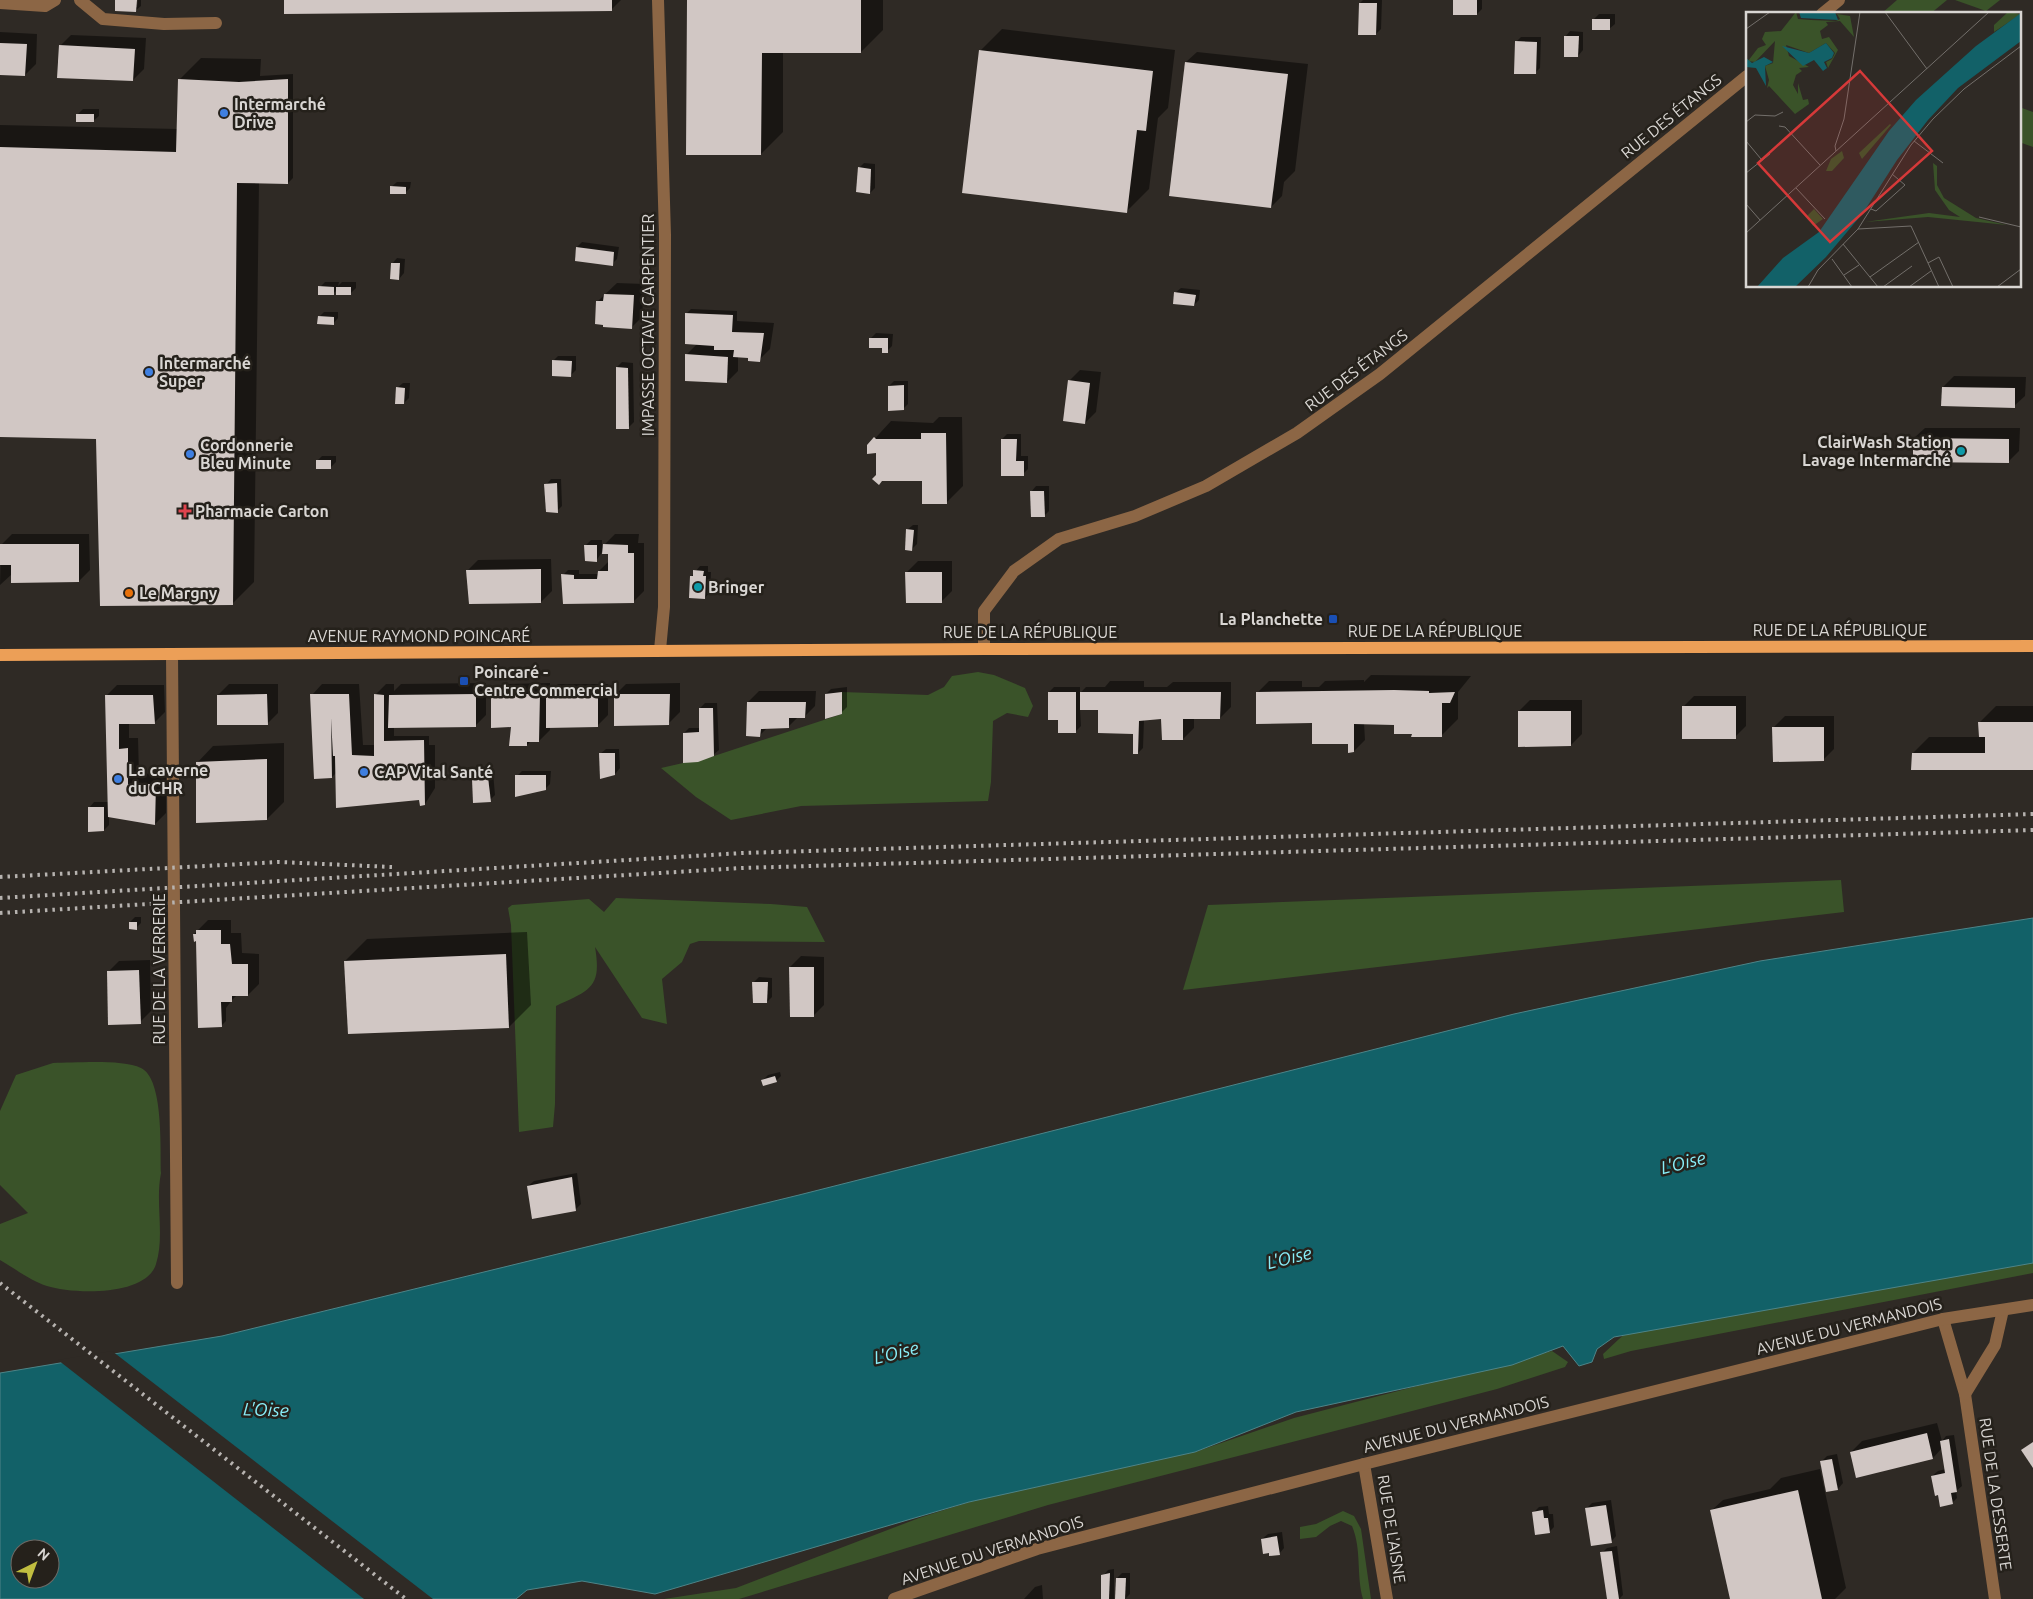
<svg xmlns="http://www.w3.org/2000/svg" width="2033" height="1599" viewBox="0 0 2033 1599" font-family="Ubuntu,sans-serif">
<rect width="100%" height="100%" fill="#2f2a25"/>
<!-- green -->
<g fill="#3a5329">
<path d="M1897,0h50l-17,14h-49z"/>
<path d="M1955,0h45l-14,11z"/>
<path d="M2019,107l14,5v35l-14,-5z"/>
<path d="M978,672l16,3 31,13 8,18 -5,11 -21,-4 -14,8 -2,61 -3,19 -187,5 -70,14 -35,-23 -35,-29 53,-12 128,-42v-22l86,3 16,-8 8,-11z"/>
<path d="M1841,880l3,32 -661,78 25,-85z"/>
<path d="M616,898l155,6 36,3 18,35 -126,-1 -9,3 -8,18 -20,17 5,45 -25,-6 -47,-71c7,41 -5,43 -39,59l-1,98 -2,23 -34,5 -8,-207 -3,-17 4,-3 77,-6 15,13z"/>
<path d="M53,1063c22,0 69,-4 88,5 23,11 19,81 20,105 -6,30 4,63 -5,91 -10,33 -84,30 -109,22 -16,-5 -33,-18 -47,-26v-36l28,-11 -28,-28v-74l16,-36z"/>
<path d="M2033,1253v20l-402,78 -27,8 -1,-5 31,-29z"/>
<path d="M1552,1351l16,11 -3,5 -68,22 -449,116 -309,94h-75l72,-11 183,-70 88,-28 188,-38 99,-34z"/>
<path d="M1343,1511l11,5 7,13 10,70h-8c-7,-25 -1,-49 -11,-73l-11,-5 -11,5 -14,11 -16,2v-12l16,-3z"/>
</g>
<!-- water -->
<path fill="#126168" stroke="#4e8488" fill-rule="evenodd" d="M2033,918v345l-419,74 -17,12 -5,13 -13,4 -16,-20 -51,19 -216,47 -101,40 -226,50 -314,92 -73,-13 -55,9 -11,9h-516v-226l222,-37 577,-141 715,-181 246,-53zM20,1549h30v30h-30z"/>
<!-- pier -->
<path fill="#2f2a25" d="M112,1351l321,248h-69l-306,-239z"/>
<!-- shadow -->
<g fill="#0007">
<path d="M117,0h18v7h2l1,-7h3v6l-6,5z"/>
<path d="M285,0h336l-10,10z"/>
<path d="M688,0h195v30l-22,22h-78v80l-22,22z"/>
<path d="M1363,0h19l-1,29 -5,5 -16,-31z"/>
<path d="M1454,0h28v9l-5,5z"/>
<path d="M1599,14h16v10l-6,5 -15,-10z"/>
<path d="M1002,29l173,21 -7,58 -10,10 -9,71 -22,22 -147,-160z"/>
<path d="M1570,31l13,1v18l-5,6 -13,-19z"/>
<path d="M0,32l37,2 -1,30 -11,11 -25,-1z"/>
<path d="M71,35l75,3 -2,31 -11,11 -73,-34z"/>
<path d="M1521,37h20l-1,31 -5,5 -19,-31z"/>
<path d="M1197,52l111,12 -13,107 -11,11 -2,14 -11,11 -85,-145z"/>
<path d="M201,58l60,1 -1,17 33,-2v104l-5,5 -29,-1 -5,400 -22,22 -135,-166 -97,-2v-311l178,4 1,-49z"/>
<path d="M83,109h16v7l-6,5 -15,-7z"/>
<path d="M864,163l11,1v24l-5,5 -11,-25z"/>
<path d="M397,182h14l-1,6 -5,5 -14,-6z"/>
<path d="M582,242l37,5 -2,12 -5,5 -35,-17z"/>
<path d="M397,258l8,1 -1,14 -5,6 -7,-15z"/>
<path d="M325,282h14l-1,4 4,-4h14v6l-5,5 -14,-3 -4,4 -13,-7z"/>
<path d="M617,283l27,1 -2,33 -11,11 -33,-27z"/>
<path d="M1181,288l19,2 -1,10 -5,5 -19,-12z"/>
<path d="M691,309l46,2v10l37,2 -4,26 -11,11 -9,-3 -12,-1v15l-11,11 -41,-27 11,-11 -11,-30z"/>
<path d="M324,312h14v6l-5,6 -14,-7z"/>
<path d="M876,333l17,1 -1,12 -5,5 -16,-13z"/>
<path d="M558,356h18v14l-6,6 -17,-15z"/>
<path d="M622,362l11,1 1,59 -5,5 -12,-60z"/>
<path d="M1080,370l21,2 -5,40 -11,11 -16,-42z"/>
<path d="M1954,376l72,1 -1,19 -11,10 -71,-19z"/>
<path d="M894,381h14v23l-5,5 -14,-23z"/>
<path d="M403,383h7l-1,15 -5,5 -7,-15z"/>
<path d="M939,417h23l1,69 -17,17 -23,-23 -46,-5v-23l-8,-7 22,-24 42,2z"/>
<path d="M1925,428h95l-1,23 -11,11 -94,-24z"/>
<path d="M1007,434h14v22h7v13l-5,5 -21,-35z"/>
<path d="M322,456h14v6l-5,5 -14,-6z"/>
<path d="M551,479h10l1,27 -5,5 -11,-26z"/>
<path d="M1036,486h13v25l-5,5 -13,-24z"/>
<path d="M913,525h5l-1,19 -5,5 -5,-19z"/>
<path d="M12,534h77l1,36 -11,11 -67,-7 -12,11 1,-40z"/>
<path d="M615,534h24l-1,9h6v48l-11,11 -70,-27 5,-5h11v4h20v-3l10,-10v-9h-7l-6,9 -10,-16 5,-5h11v7z"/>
<path d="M551,559l1,32 -11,11 -74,-31 11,-11z"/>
<path d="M918,561h34v30l-11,11 -34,-30z"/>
<path d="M700,566h8v6h3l-1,20 -5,6 -14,-21z"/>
<path d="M1371,675l100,1 -13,16v27l-16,16 -29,-3 -17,-9h-32l1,17 -11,11 -5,-8 -35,-23 -56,-28 11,-11h33v6h17l6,-6 39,-1v2z"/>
<path d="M1110,681h34v6h23l6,-5h58v25l-11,11 -26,-1v11l-11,11 -20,-23 -19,4 -1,28 -5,5 -3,-22 -36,-24 -19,2 1,17 -6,6 -15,-13 -11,-27 5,-5h26v6l6,-6h19z"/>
<path d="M486,683v32l-11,11h-81v10h35v9h6v43l-10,16 -4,-5 -84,-27 -5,5 -20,-82 10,-11h37l4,61h12v-50l11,-11h8v7l7,-7z"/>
<path d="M550,683v9l8,-8h50v31l-11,11h-47v4l-11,11h-8l-4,4 -35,-51 11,-10z"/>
<path d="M680,683v29l-11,11 -54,-28 11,-11z"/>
<path d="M229,684h49v29l-11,11 -49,-29z"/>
<path d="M117,685h47l1,27 -11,11 -25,-1v16h9l1,36 27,-1v40l-11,11 -46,-8v9l-5,5 -15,-22 5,-6h15l-3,-106z"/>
<path d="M847,687v20l-5,5 -16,-18 5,-5z"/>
<path d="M759,691h57l-1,15 -11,11h-6l-10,10h-20l-9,9 -11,-34z"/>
<path d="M1694,696h52v30l-11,11 -52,-30z"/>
<path d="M1530,700h52v34l-11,11 -52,-34z"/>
<path d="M705,703h12l2,47 -6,5 -29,-22 5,-5h11v-20z"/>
<path d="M1996,706h37v63l-120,-16 16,-16h51v-15z"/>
<path d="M1785,716h49v33l-11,11 -49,-33z"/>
<path d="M284,743v59l-17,17 -70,-56 16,-17z"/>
<path d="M606,749h13l1,19 -5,6 -15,-20z"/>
<path d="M522,771h29l-1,13 -5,5 -28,-13z"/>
<path d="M493,772l2,23 -5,5 -17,-21 5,-5z"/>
<path d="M135,917h6v6l-5,5 -6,-6z"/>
<path d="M208,920h23v13h10l1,20 17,1v30l-11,11h-11l-5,5 -6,8v13l-5,5 -27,-92z"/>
<path d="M527,932l4,73 -22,22 -164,-66 22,-22z"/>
<path d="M801,956l23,1v48l-11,11 -23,-49z"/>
<path d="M150,960l1,51 -11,11 -32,-50 11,-11z"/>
<path d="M759,977l13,1v19l-5,5 -13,-20z"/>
<path d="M780,1072l1,4 -5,5 -13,-1 5,-5z"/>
<path d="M577,1173l4,31 -6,6 -47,-24 6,-5z"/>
<path d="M1937,1423l5,18 4,-5 8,-1 8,51 -6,5 1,7 -5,5 -13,-9 -7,-18 6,-5 8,-2 -4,-21 -9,10 -82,-6 11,-11z"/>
<path d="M1837,1454l6,29 -5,6 -17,-27 6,-6z"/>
<path d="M1820,1469l26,119 -11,11h-104l-19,-89 11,-10 47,-11 11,-11z"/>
<path d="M1611,1500l5,36 -5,6 -24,-34 5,-5z"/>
<path d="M1548,1506l1,8h4l1,13 -5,5 -15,-20 5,-5z"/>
<path d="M1282,1532l2,16 -5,6 -17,-15 6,-5z"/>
<path d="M1617,1546l6,49 -4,4h-11l-6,-46 5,-5z"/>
<path d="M1114,1569v30h-12l1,-23 5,-6z"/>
<path d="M1122,1573h8v21l-5,5h-8v-21z"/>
<path d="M1042,1585l1,14h-19l11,-12z"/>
</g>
<!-- building -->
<g fill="#d1c7c4">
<path d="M115,0h22l-1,12 -21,-1z"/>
<path d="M284,0h328v11l-328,3z"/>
<path d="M687,0h174v53h-99l-1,102h-75z"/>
<rect x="1453" y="0" width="24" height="15"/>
<path d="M1359,3h18l-1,32h-18z"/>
<rect x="1592" y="19" width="18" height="11"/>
<path d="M1564,36h15l-1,21h-14z"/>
<path d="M1515,41l22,1 -1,32h-22z"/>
<path d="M0,43l27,1 -2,32 -25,-1z"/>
<path d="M59,45l76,4 -2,32 -76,-3z"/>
<path d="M979,50l174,21 -7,60 -9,-1 -10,83 -165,-20z"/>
<path d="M1185,62l103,12 -17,134 -102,-12z"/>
<path d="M178,79l61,3 49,-3v105l-51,-1 -4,422 -133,1 -4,-167 -96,-2v-290l176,5z"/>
<rect x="76" y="114" width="18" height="8"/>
<path d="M858,167l13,2 -1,25 -14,-2z"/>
<path d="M390,186l16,1v7h-16z"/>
<path d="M576,247l38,5 -1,14 -38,-5z"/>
<path d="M391,263h9l-1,17 -9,-1z"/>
<path d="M318,286l16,1v8h-16z"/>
<rect x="336" y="287" width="15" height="8"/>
<path d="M1174,292l22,3 -2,11 -21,-2z"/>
<path d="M604,294l30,1 -2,34 -29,-2v-2l-8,-1 1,-23h7z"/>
<path d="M685,313l48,2 -1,17 32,1 -4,29 -12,-1v-3l-15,-1 1,-7h-20v-4l-29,-2z"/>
<path d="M318,316l16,1v8l-17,-1z"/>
<path d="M869,338h19v15h-6v-5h-13z"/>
<path d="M685,354l43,3 -1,26 -42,-2z"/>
<path d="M552,360l20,1 -1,16 -19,-1z"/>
<path d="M616,367l12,1 1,61h-13z"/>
<path d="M1068,380l22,3 -5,41 -22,-3z"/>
<path d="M904,385v25l-16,1v-25z"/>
<path d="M396,387l9,1 -1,16h-9z"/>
<path d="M1942,387l73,1v20l-74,-2z"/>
<path d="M921,433h25l1,71h-25v-23h-40l-3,4 -7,-6 4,-4v-22l-9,1v-9l7,-8 2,2h45z"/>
<path d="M1913,438l96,1v24l-96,-1z"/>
<path d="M1001,439h16l-1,22h8v15h-23z"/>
<rect x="316" y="460" width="15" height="9"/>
<path d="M557,483l1,30 -12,-1 -2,-28z"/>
<path d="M1030,491h14l1,26h-14z"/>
<path d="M906,529l8,1 -2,21 -7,-1z"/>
<path d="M0,544h79v38l-68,1v-18h-11z"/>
<path d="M603,544l25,1v8h6v50l-71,1 -2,-30 13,1v4h23l1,-8h10v-17h-6z"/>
<path d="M584,545h13v17l-12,-1z"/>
<path d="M541,569v34l-72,1 -3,-34z"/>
<path d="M693,570l11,1 -1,5h3l-1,23 -16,-1 1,-22h3z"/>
<path d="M905,572h37v31h-36z"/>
<path d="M1394,690l35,1v2l26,-1 -5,11h-8v34h-31l1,-3h-18v-9l-40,-1v28l-6,1v-9h-36v-21l-56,1v-32z"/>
<path d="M842,692v22l-17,5v-25z"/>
<path d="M1048,692h28v41h-18v-13h-10z"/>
<path d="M1080,692h141l-1,27h-37v21h-21l-1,-21 -22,2 -1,33h-5v-20l-35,-1v-23h-18z"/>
<path d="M267,694l1,31h-51v-30z"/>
<path d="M310,694h39l3,61 22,1v-62l10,1v46l40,-1 1,65 -5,1 -1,-6 -83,8 -1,-52h-2l-2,-38 1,60 -18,1z"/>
<path d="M476,694v33l-88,1 1,-33z"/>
<path d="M491,694h49l-1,48h-12v4h-18l2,-19 -20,1z"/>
<path d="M546,694h52v33l-52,1z"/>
<path d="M614,694h56l-1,31 -55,1z"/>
<path d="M105,695h48l2,29h-36v25l9,-1v36h28l-1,41 -47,-8z"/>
<path d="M747,702h59l-1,16h-16v10l-28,1 -1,8 -14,-1z"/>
<rect x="1682" y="706" width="54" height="33"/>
<path d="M699,708h14l1,48 -16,6 -15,1v-30l16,-1z"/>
<path d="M1518,711h53v35l-53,1z"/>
<path d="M1978,722h55v48h-122l1,-17h73v-16h-6z"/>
<path d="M1772,727h52v34l-51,1z"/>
<path d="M599,753h16v22l-15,4z"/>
<path d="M267,759v61l-71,3v-61z"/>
<path d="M515,775h31v15l-31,7z"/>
<path d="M488,777l3,25 -18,1 -1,-24z"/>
<path d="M88,807h16v24l-16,1z"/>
<path d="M129,922h8v8l-8,-1z"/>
<path d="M196,930h25v14h9l2,20h16v32h-16v6h-11l1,25 -24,1 -2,-87 -2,1 -1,-8h3z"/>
<path d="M506,954l3,74 -161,6 -4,-73z"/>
<path d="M789,967h25v50h-24z"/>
<path d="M139,970l2,54 -33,1 -1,-54z"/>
<path d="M752,982h16l-1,21h-14z"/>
<path d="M775,1076l2,6 -14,4 -2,-6z"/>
<path d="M572,1177l4,34 -44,8 -5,-33z"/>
<path d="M1927,1433l6,26 -77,19 -6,-26z"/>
<path d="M1949,1439l8,53 -6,1 2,11 -13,3 -2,-12 -3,1 -4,-20 14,-3 -5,-32z"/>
<path d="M2033,1442v26l-12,-18z"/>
<path d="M1832,1459l6,31 -12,2 -6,-31z"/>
<path d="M1798,1490l24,109h-92l-20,-89z"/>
<path d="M1606,1505l6,38 -21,3 -6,-38z"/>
<path d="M1543,1510l1,8h4l2,15 -15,2 -3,-23z"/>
<path d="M1277,1536l3,19 -11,1v-3l-6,1 -2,-15z"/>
<path d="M1612,1551l7,48h-12l-7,-47z"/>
<path d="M1110,1573l-1,26h-8v-24z"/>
<path d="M1116,1578h10l-1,21h-10z"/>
</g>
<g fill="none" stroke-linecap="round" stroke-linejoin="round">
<!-- minor -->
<g stroke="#8c6645" stroke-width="12">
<path d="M80,0l23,19 61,5 52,-1"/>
<path d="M658,0l7,235 -1,372 -4,43"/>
<path d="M0,3l45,3 10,-6"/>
<path d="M1822,14l17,-14"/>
<path d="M984,649v-38l30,-40 45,-32 76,-23 71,-30 91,-53 83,-59 367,-298"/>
<path d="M172,654l5,629"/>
<path d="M1943,1319l22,75 30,205"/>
<path d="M1965,1394l30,-49 8,-35"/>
<path d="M1364,1464l23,135"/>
<path d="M894,1599l143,-50 327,-85 579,-145 90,-14"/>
</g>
<!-- major -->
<path stroke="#ec9f57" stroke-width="12" d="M0,655l984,-6 1049,-3"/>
<!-- rail -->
<g stroke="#b7b3b0" stroke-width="4" stroke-dasharray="2.5 5" stroke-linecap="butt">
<path d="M0,877l279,-15 113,5"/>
<path d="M0,898l743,-45 1290,-39"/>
<path d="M0,913l742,-45 1291,-38"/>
<path d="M0,1283l406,316"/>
</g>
</g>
<!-- markers -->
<g fill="#3f7fe0" stroke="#25211b" stroke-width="2">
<circle cx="224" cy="113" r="5"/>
<circle cx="149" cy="372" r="5"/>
<circle cx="190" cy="454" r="5"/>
<circle cx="364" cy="772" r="5"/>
<circle cx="118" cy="779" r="5"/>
</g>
<g fill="#0f9aa8" stroke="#25211b" stroke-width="2">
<circle cx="1961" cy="451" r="5"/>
<circle cx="698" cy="587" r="5"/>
</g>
<path fill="#e0444e" stroke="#25211b" stroke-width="2" d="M182.5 503.5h5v5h5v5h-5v5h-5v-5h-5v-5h5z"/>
<circle fill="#e8710a" stroke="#25211b" stroke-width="2" cx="129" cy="593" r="5"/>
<g fill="#1a4fb4" stroke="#25211b" stroke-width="2">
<rect x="1328" y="614" width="10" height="10" rx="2.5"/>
<rect x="459" y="676" width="10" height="10" rx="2.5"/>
</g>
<g text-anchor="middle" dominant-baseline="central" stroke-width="5" stroke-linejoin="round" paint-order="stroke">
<!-- poi labels -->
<g font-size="16" font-weight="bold" fill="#d9d6d3" stroke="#25211b" text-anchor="start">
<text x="234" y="104">Intermarché<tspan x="234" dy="18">Drive</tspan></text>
<text x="159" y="363">Intermarché<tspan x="159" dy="18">Super</tspan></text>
<text x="1951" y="442" text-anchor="end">ClairWash Station<tspan x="1951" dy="18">Lavage Intermarché</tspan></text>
<text x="200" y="445">Cordonnerie<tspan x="200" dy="18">Bleu Minute</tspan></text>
<text x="195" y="511">Pharmacie Carton</text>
<text x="708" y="587">Bringer</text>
<text x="139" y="593">Le Margny</text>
<text x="1323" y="619" text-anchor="end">La Planchette</text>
<text x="474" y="672">Poincaré -<tspan x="474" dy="18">Centre Commercial</tspan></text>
<text x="128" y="770">La caverne<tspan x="128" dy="18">du CHR</tspan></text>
<text x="374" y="772">CAP Vital Santé</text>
</g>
<!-- street labels -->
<g font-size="16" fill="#d9d6d3" stroke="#25211b">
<text transform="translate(1671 116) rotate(-39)">RUE DES ÉTANGS</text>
<text transform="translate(648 325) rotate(-90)">IMPASSE OCTAVE CARPENTIER</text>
<text transform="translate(1356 370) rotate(-37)">RUE DES ÉTANGS</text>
<text x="1840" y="630">RUE DE LA RÉPUBLIQUE</text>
<text x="1435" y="631">RUE DE LA RÉPUBLIQUE</text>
<text x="1030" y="632">RUE DE LA RÉPUBLIQUE</text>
<text x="419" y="636">AVENUE RAYMOND POINCARÉ</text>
<text transform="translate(159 969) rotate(-90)">RUE DE LA VERRERIE</text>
<text transform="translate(1849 1326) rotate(-14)">AVENUE DU VERMANDOIS</text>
<text transform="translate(1456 1424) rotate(-14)">AVENUE DU VERMANDOIS</text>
<text transform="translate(1996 1494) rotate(82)">RUE DE LA DESSERTE</text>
<text transform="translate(1392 1529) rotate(81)">RUE DE L'AISNE</text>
<text transform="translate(992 1550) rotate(-18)">AVENUE DU VERMANDOIS</text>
</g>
<!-- water labels -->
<g font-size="18" font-style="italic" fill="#89eef8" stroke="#25211b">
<text transform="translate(1683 1162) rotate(-14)">L'Oise</text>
<text transform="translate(1289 1257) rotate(-14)">L'Oise</text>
<text transform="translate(896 1352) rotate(-14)">L'Oise</text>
<text transform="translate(266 1409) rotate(2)">L'Oise</text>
</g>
</g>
<!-- overview -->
<g transform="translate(1746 12)">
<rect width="275" height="275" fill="#2f2a25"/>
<path d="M50,0l2,7 13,1 25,1 4,-2 -3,-5 13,2 4,21 -14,-16 -14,1 2,3 -8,6 2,8 7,-2 9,13 -10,18 -2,-6 6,-3 3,-6 -9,-10 -17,10 -23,-8 3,11 20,11 -10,1 3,3 -6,4 -3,10 5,9v-11l5,17 5,-1 1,5 -14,10 -26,-28 -2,2 2,-8 -4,-14 8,-3 2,-22 -20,21 -7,-1 10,-13 8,-3 -4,-6 3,-7 16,-1zM262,0l13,2 -27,18v-7zM144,112l1,1 -29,34 -3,-6zM96,139l2,7 -12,13h-6l5,-12zM187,151l4,3v19l7,13 32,20 31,7 -79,-8 -63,5 64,-9 31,4 -11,-7 -14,-20zM68,197l9,10 -10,7 -6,-10z" fill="#3a5329"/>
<path d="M53,0h36l3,8 -37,-2zM275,1v28l-63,47 -30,32 -31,40 -34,53 -37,44 -31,30h-38l26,-29 36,-26 70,-101 27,-31 60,-54zM80,31l8,10 -2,5 -8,4 3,6 -4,3 -9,-11 -11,6 -21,-20 27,7zM18,45l9,5 -8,4 1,20 -10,-18 -10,-1v-9l6,5z" fill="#126168"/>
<path fill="none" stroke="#736f6b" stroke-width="1" d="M139,0l42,57M0,17l24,-17M0,110l9,-7 20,1 8,-4M33,114l6,1 35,38M0,129l15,18M168,129l29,22M90,139l-1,-5 9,-27 16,-107M0,161l24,-19M50,176l29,31M0,192l14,16M125,197l5,2 29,-26 -13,-11M233,205l42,10M112,217l53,-3 28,61M0,221l243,-221M97,232l35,43M86,247l20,28M182,251l11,-6 14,30M98,263l15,-10M124,265l49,-35M62,275l10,-17 40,-41 53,-84 22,-26 31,-30 57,-43M137,275l29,-21M163,275l22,-16M251,275l24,-18"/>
<path fill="#d63939" fill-opacity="0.15" stroke="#d63939" stroke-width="2.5" d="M114,59l72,80 -102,91 -72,-79z"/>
<rect width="275" height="275" fill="none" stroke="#d9d6d3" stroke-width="2.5"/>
</g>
<!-- north arrow -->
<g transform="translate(35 1564) rotate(42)"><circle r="24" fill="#25211b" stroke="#6d6965"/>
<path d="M0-4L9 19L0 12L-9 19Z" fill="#c1be40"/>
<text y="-8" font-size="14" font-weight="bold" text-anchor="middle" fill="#d9d6d3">N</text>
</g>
</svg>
